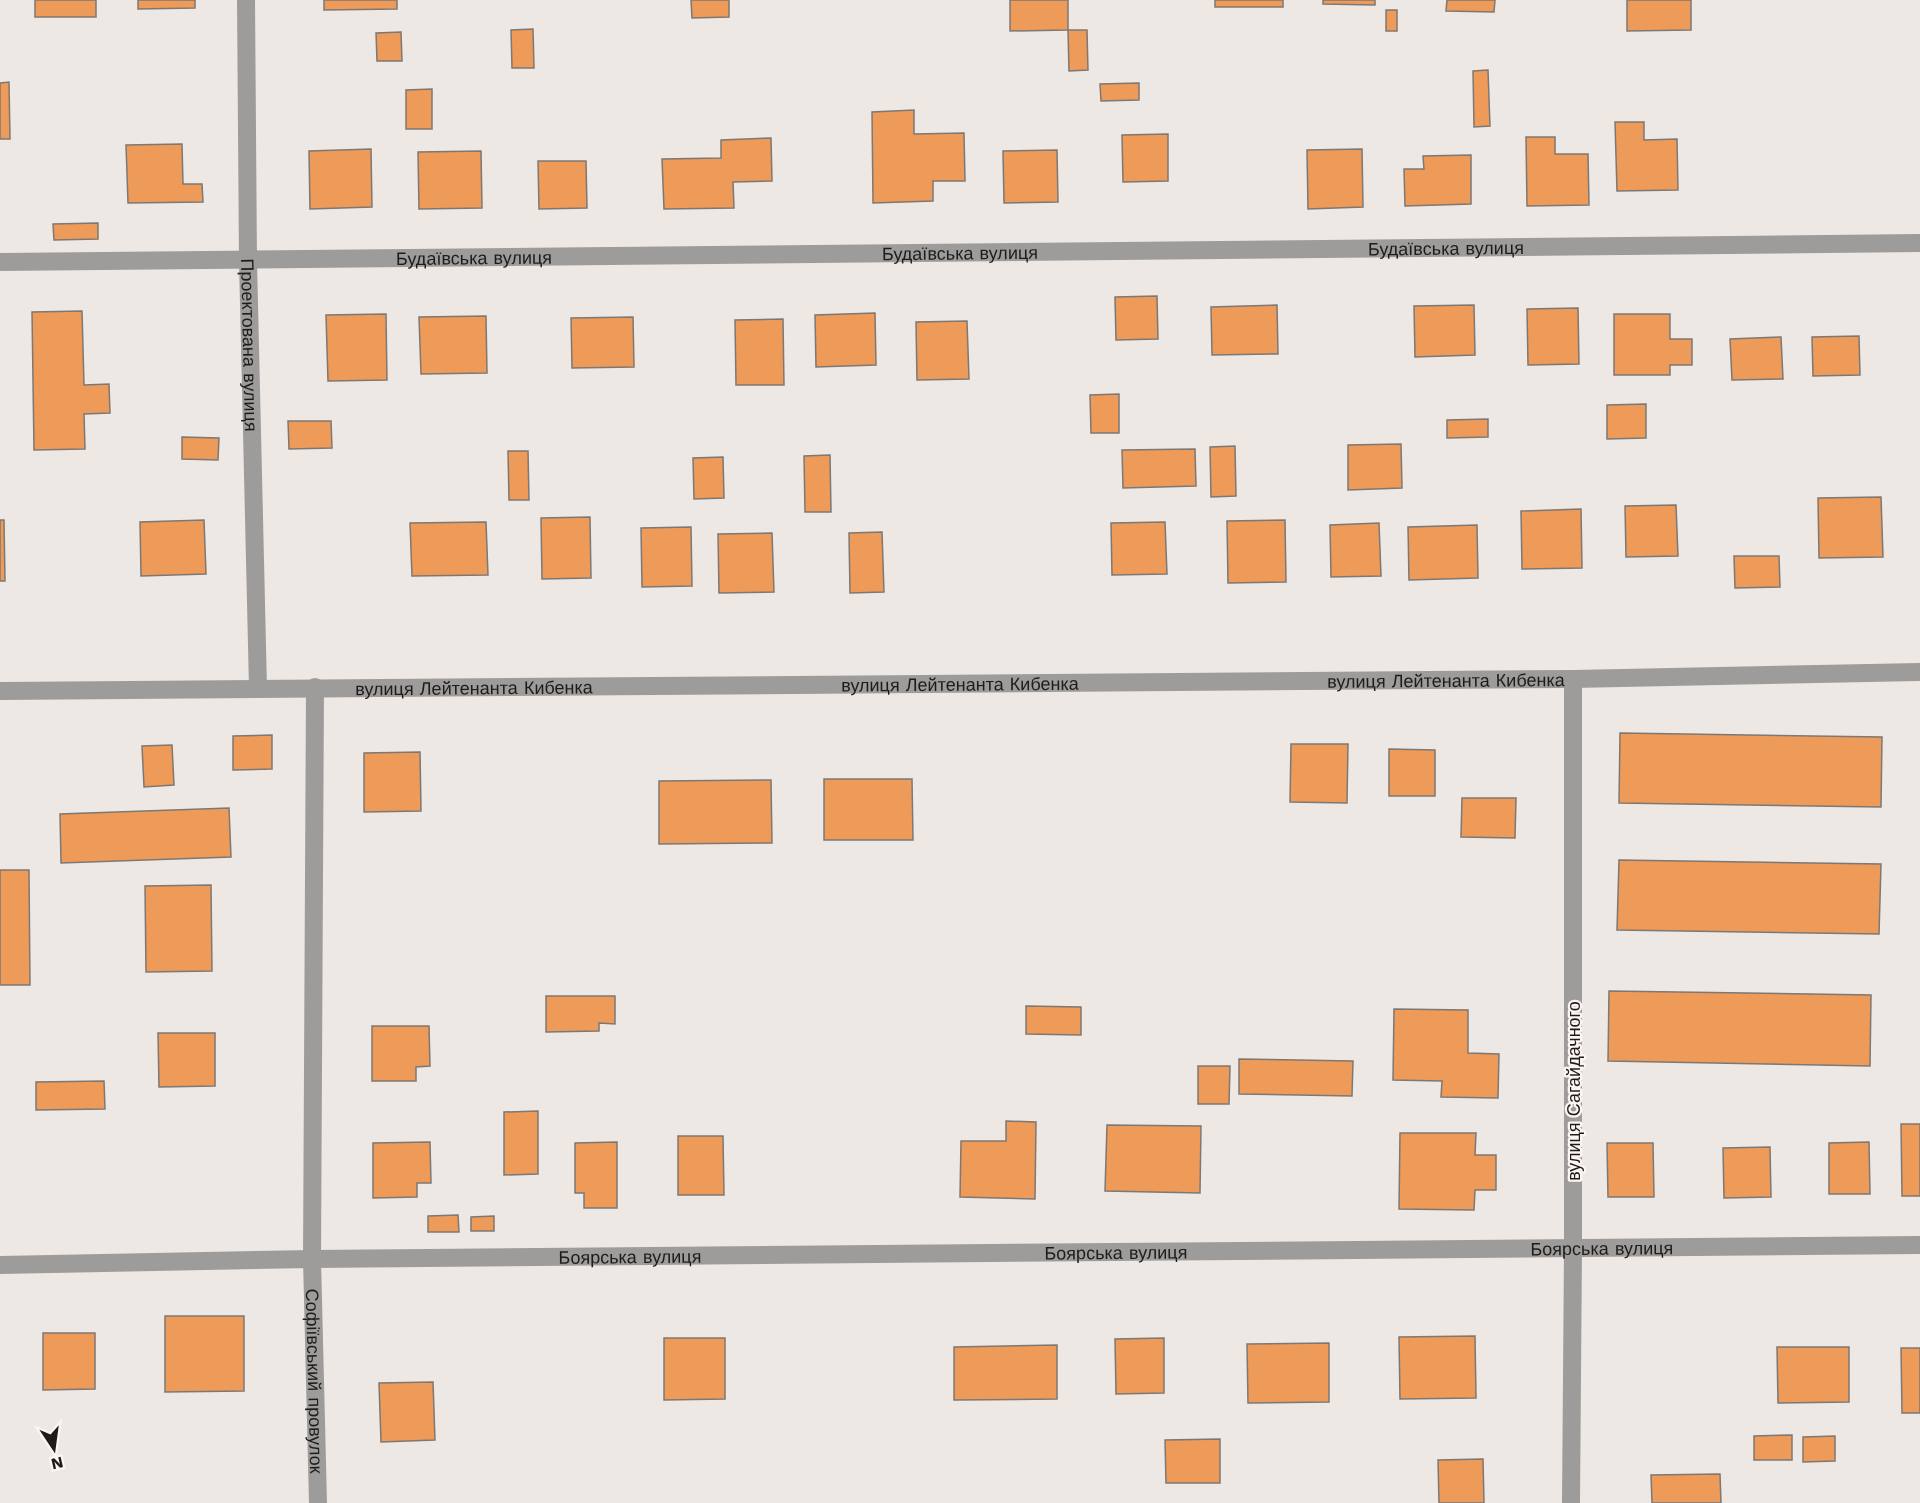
<svg xmlns="http://www.w3.org/2000/svg" width="1920" height="1503" viewBox="0 0 1920 1503" font-family="'Work Sans',sans-serif">
<rect width="100%" height="100%" fill="#eee8e4"/>
<!-- building -->
<g fill="#ee9a59" stroke="#7d7874" stroke-width="1.5">
<rect x="35" y="0" width="61" height="17"/>
<path d="M138,0h57v8l-57,1z"/>
<path d="M324,0h73v9l-73,1z"/>
<path d="M691,0h38v17l-37,1z"/>
<path d="M1010,0h58v30l-58,1z"/>
<rect x="1215" y="0" width="68" height="7"/>
<path d="M1323,0h52v5l-52,-1z"/>
<path d="M1447,0h48l-1,12 -48,-1z"/>
<path d="M1627,0h64v30l-64,1z"/>
<rect x="1386" y="10" width="11" height="21"/>
<path d="M533,29l1,39h-22l-1,-38z"/>
<path d="M1068,30h19l1,40 -19,1z"/>
<path d="M401,32l1,29h-25l-1,-28z"/>
<path d="M1488,70l2,56 -16,1 -1,-56z"/>
<path d="M9,82l1,57h-10v-56z"/>
<path d="M1139,83v17l-38,1 -1,-17z"/>
<path d="M432,89v40h-26v-39z"/>
<path d="M914,110v24l50,-1 1,48h-32v20l-60,2 -1,-91z"/>
<path d="M1615,122h29v18l33,-1 1,51 -61,1z"/>
<path d="M1168,134v47l-45,1 -1,-47z"/>
<path d="M1526,137h29v17h33l1,51 -62,1z"/>
<path d="M771,138l1,43 -39,1 1,26 -70,1 -2,-50 59,-1v-18z"/>
<path d="M182,144l1,40h19l1,18 -75,1 -2,-58z"/>
<path d="M371,149l1,58 -62,2 -1,-58z"/>
<path d="M1362,149l1,58 -55,2 -1,-59z"/>
<path d="M1057,150l1,52 -54,1 -1,-52z"/>
<path d="M481,151l1,57 -63,1 -1,-57z"/>
<path d="M1471,155v49l-66,2 -1,-37h20l-1,-13z"/>
<path d="M538,161h48l1,47 -48,1z"/>
<path d="M98,223v16l-44,1 -1,-16z"/>
<path d="M1157,296l1,43 -42,1 -1,-43z"/>
<path d="M1277,305l1,49 -66,1 -1,-48z"/>
<path d="M1474,305l1,50 -60,2 -1,-51z"/>
<path d="M1578,308l1,56 -51,1 -1,-56z"/>
<path d="M82,311l2,74 25,-1 1,29 -26,1 1,35 -51,1 -2,-138z"/>
<path d="M875,313l1,52 -60,2 -1,-52z"/>
<path d="M386,314l1,66 -59,1 -2,-66z"/>
<path d="M1614,314h56v25h22v26h-22v10h-56z"/>
<path d="M486,316l1,57 -66,1 -2,-57z"/>
<path d="M633,317l1,50 -62,1 -1,-50z"/>
<path d="M783,319l1,66h-48l-1,-65z"/>
<path d="M967,321l2,58 -52,1 -1,-58z"/>
<path d="M1859,336l1,39 -47,1 -1,-39z"/>
<path d="M1781,337l2,42 -51,1 -2,-41z"/>
<path d="M1119,394v39h-28l-1,-38z"/>
<path d="M1646,404v34l-39,1v-34z"/>
<path d="M1488,419v18l-41,1v-18z"/>
<path d="M288,421h43l1,27 -43,1z"/>
<path d="M182,437l37,1 -1,22 -36,-1z"/>
<path d="M1401,444l1,44 -54,2v-45z"/>
<path d="M1235,446l1,50 -25,1 -1,-50z"/>
<path d="M1195,449l1,37 -73,2 -1,-38z"/>
<path d="M508,451h20l1,49h-20z"/>
<path d="M830,455l1,57h-26l-1,-56z"/>
<path d="M723,457l1,41 -30,1 -1,-41z"/>
<path d="M1881,497l2,60 -64,1 -1,-60z"/>
<path d="M1676,505l2,51 -52,1 -1,-51z"/>
<path d="M1581,509l1,59 -60,1 -1,-58z"/>
<path d="M590,517l1,61 -49,1 -1,-61z"/>
<path d="M0,520h4l1,61h-5z"/>
<path d="M204,520l2,54 -65,2 -1,-54z"/>
<path d="M1285,520l1,62 -58,1 -1,-62z"/>
<path d="M486,522l2,53 -76,1 -2,-53z"/>
<path d="M1165,522l2,52 -55,1 -1,-52z"/>
<path d="M1379,523l2,53 -50,1 -1,-52z"/>
<path d="M1477,525l1,53 -69,2 -1,-53z"/>
<path d="M691,527l1,59 -50,1 -1,-59z"/>
<path d="M882,532l2,60 -34,1 -1,-60z"/>
<path d="M772,533l2,59 -55,1 -1,-59z"/>
<path d="M1734,556h45l1,31 -45,1z"/>
<path d="M1620,733l262,4 -1,70 -262,-4z"/>
<path d="M272,735v34l-39,1v-34z"/>
<path d="M1291,744h57l-1,59 -57,-1z"/>
<path d="M172,745l2,40 -30,2 -2,-41z"/>
<path d="M1389,749l46,1v46h-46z"/>
<path d="M420,752l1,59 -57,1v-59z"/>
<path d="M824,779h88l1,61h-89z"/>
<path d="M771,780l1,63 -113,1v-63z"/>
<path d="M1462,798h54l-1,40 -54,-1z"/>
<path d="M229,808l2,49 -170,6 -1,-49z"/>
<path d="M1619,860l262,4 -2,70 -262,-4z"/>
<path d="M0,870h29l1,115h-30z"/>
<path d="M211,885l1,86 -66,1 -1,-86z"/>
<path d="M1609,991l262,4 -1,71 -262,-5z"/>
<path d="M546,996h69v28l-16,-1v8l-53,1z"/>
<path d="M1026,1006l55,1v28l-55,-1z"/>
<path d="M1394,1009l74,1v43l31,1 -1,44 -57,-1 1,-16 -49,-1z"/>
<path d="M372,1026h57l1,40 -14,1v14h-44z"/>
<path d="M158,1033h57v53l-56,1z"/>
<path d="M1239,1059l114,2 -1,35 -113,-2z"/>
<path d="M1198,1066h32l-1,38h-31z"/>
<path d="M104,1081l1,28 -69,1v-28z"/>
<path d="M538,1111v63l-34,1v-63z"/>
<path d="M1006,1121l30,1 -1,77 -75,-2 1,-56h45z"/>
<path d="M1901,1124h19v72h-18z"/>
<path d="M1107,1125l94,1 -1,67 -95,-2z"/>
<path d="M1400,1133h76l-1,22h21v35h-21l-1,20 -75,-1z"/>
<path d="M678,1136h45l1,59h-46z"/>
<path d="M430,1142l1,41h-14v14l-44,1v-55z"/>
<path d="M617,1142v66h-33v-15h-9v-50z"/>
<path d="M1869,1142l1,52h-41v-51z"/>
<path d="M1607,1143h46l1,54h-46z"/>
<path d="M1770,1147l1,50 -47,1 -1,-50z"/>
<path d="M458,1215l1,17h-31v-16z"/>
<path d="M494,1216v15h-23v-14z"/>
<path d="M165,1316h79v75l-79,1z"/>
<path d="M43,1333h52v56l-52,1z"/>
<path d="M1475,1336l1,62 -76,1 -1,-62z"/>
<path d="M664,1338h61v61l-61,1z"/>
<path d="M1164,1338v55l-48,1 -1,-55z"/>
<path d="M1329,1343v59l-81,1 -1,-59z"/>
<path d="M1057,1345v54l-103,1v-53z"/>
<path d="M1777,1347h72v55l-71,1z"/>
<path d="M1901,1348h19v65h-18z"/>
<path d="M433,1382l2,58 -54,2 -2,-59z"/>
<path d="M1792,1435v25h-38v-24z"/>
<path d="M1835,1436v25l-32,1v-25z"/>
<path d="M1220,1439v44h-54l-1,-43z"/>
<path d="M1483,1459l1,44h-45l-1,-43z"/>
<path d="M1720,1474l1,29h-69l-1,-28z"/>
</g>
<g fill="none" stroke-linecap="round" stroke-linejoin="round">
<!-- minor -->
<g stroke="#9e9c9a" stroke-width="18">
<path id="s1" d="M246,0l2,261 10,427"/>
<path id="s2" d="M0,262l1920,-19"/>
<path id="s3" d="M315,687l-3,572 6,244"/>
<path id="s4" d="M0,691l1573,-12 347,-7"/>
<path id="s5" d="M0,1265l312,-6 1608,-14"/>
<path d="M1571,1503l2,-254v-570"/>
</g>
</g>
<g text-anchor="middle" dominant-baseline="central" stroke-width="4.5" stroke-linejoin="round" paint-order="stroke">
<!-- street labels -->
<g font-size="18" fill="#1e1c1a" stroke="#fcf5f1">
<text stroke="none"><textPath href="#s2" startOffset="1446">Будаївська вулиця</textPath></text>
<text stroke="none"><textPath href="#s2" startOffset="960">Будаївська вулиця</textPath></text>
<text stroke="none"><textPath href="#s2" startOffset="474">Будаївська вулиця</textPath></text>
<text stroke="none"><textPath href="#s1" startOffset="345">Проектована вулиця</textPath></text>
<text stroke="none"><textPath href="#s4" startOffset="1446">вулиця Лейтенанта Кибенка</textPath></text>
<text stroke="none"><textPath href="#s4" startOffset="960">вулиця Лейтенанта Кибенка</textPath></text>
<text stroke="none"><textPath href="#s4" startOffset="474">вулиця Лейтенанта Кибенка</textPath></text>
<text transform="translate(1573 1091) rotate(-90)">вулиця Сагайдачного</text>
<text stroke="none"><textPath href="#s5" startOffset="1602">Боярська вулиця</textPath></text>
<text stroke="none"><textPath href="#s5" startOffset="1116">Боярська вулиця</textPath></text>
<text stroke="none"><textPath href="#s5" startOffset="630">Боярська вулиця</textPath></text>
<text stroke="none"><textPath href="#s3" startOffset="694">Софіївський провулок</textPath></text>
</g>
</g>
<!-- north arrow -->
<g transform="translate(54 1449) rotate(167)" stroke="#fcf5f1" stroke-width="4.5" paint-order="stroke">
<path d="M0-4.5L10 22L0 15L-10 22Z" fill="#1e1c1a"/>
<text y="-9" font-size="16" font-weight="bold" text-anchor="middle" fill="#1e1c1a">N</text>
</g>
</svg>
